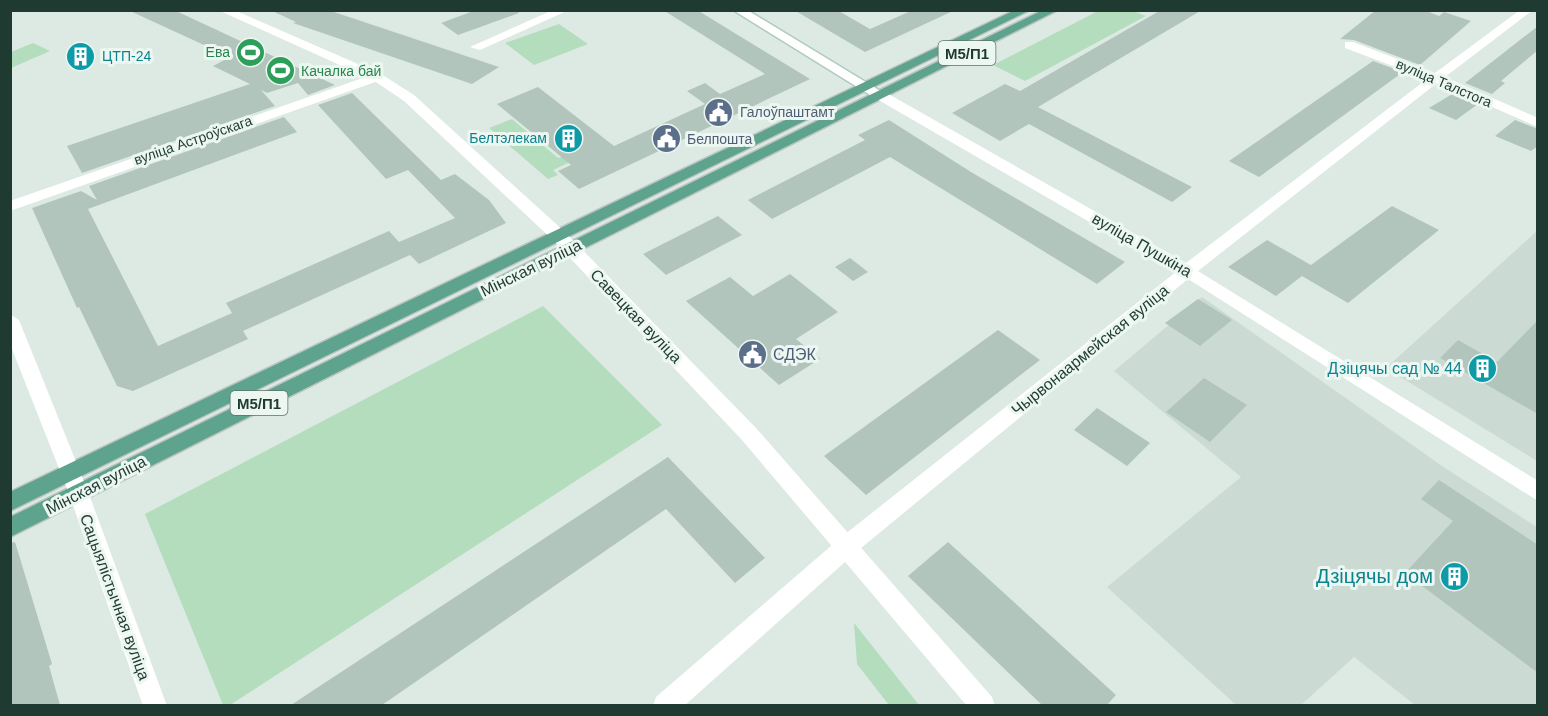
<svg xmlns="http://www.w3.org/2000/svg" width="1548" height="716" viewBox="0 0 1548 716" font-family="Helvetica,sans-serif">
<rect width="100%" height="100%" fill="#ddeae3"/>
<!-- built -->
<g fill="#cbdad2">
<path d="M1537,231v230l-151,-93z"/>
<path d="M1202,297l243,171 92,59v178h-122l-61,-48 -53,48h-65l-129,-118 134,-110 -127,-106z"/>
</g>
<!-- green -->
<g fill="#b3ddbc">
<path d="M1098,11h35l13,5 -121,65 -32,-16z"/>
<path d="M559,24l29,20 -54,21 -29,-22z"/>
<path d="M33,43l17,8 -39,17v-16z"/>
<path d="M512,119l46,39 8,-3 6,6 -19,9 5,5 -10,4 -59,-51z"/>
<path d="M543,306l119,119 -432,280h-7l-78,-191z"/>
<path d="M854,623l65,82h-30l-32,-41z"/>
</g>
<!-- building -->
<g fill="#b2c5bc">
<path d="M128,10h46l161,75 -27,10 -10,-12 -31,10 -6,-3 14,16 -193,67 -15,-27 183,-62 -37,-18 17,-9z"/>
<path d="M270,10h58l171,57 -27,17 -179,-61 3,-1z"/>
<path d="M476,10h43v3l-61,22 -17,-12z"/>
<path d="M663,10h34l113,69 -231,110 -21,-18 13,-6 -74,-61 41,-17 76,59 91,-42 -18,-13 18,-8 15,11 45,-20z"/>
<path d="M794,10h43l33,19 43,-19h42l-90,42z"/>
<path d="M1161,10h41l-164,97 154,80 -20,15 -143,-78 -29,17 -48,-28 53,-29 15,7z"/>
<path d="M1376,10h48l15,6 5,-4 27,9 -51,44 -66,-25 -14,-1z"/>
<path d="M1538,26v24l-37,31 4,2 -13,11 -27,-11z"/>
<path d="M1373,61l30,11 -144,105 -30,-16z"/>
<path d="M352,93l89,87 14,-6 34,26 17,23 -87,41 -9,-9 -167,76 5,8 -115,52 -16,-5 -38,-79 -2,1 -45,-100 49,-17 16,9 -8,-14 195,-69 13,15 -209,77 70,137 74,-33 -6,-10 163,-72 10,11 56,-24 -47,-48 -22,9 -68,-74z"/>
<path d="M1454,93l24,11 -22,16 -27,-12z"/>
<path d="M889,120l82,52 154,90 -28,22 -207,-127 -118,62 -24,-19 117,-60 -7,-5z"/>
<path d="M1515,120l23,9v17l-7,5 -36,-15z"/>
<path d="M1392,206l47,24 -91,73 -46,-27 -26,20 -48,-29 39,-27 44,25z"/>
<path d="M718,216l24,19 -76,40 -23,-21z"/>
<path d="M850,258l18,14 -15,9 -18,-14z"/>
<path d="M790,274l48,38 -42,27 24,20 -41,26 -93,-84 44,-24 23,19z"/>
<path d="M1198,299l34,21 -32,26 -35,-23z"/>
<path d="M1538,320v94l-98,-56 18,-18 39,22z"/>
<path d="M998,330l42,30 -174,135 -42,-39z"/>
<path d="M1204,378l43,27 -37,37 -44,-30z"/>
<path d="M1097,408l53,35 -23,23 -53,-36z"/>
<path d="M668,457l97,101 -30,25 -69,-74 -284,196h-91z"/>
<path d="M1439,480l99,65v128l-133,-100 48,-52 -32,-22z"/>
<path d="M15,542l37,122 -3,2 11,39h-50v-162z"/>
<path d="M948,542l168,153 -9,10h-65l-134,-129z"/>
</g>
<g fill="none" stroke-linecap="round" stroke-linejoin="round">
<defs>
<path id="secondary" d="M733,10h14l140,85 -2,3h-10z"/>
<g id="primary">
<path d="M1015,10h15l-1020,501v-19z"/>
<path d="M1043,10h15l-1048,527v-20z"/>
</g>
</defs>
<!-- secondary casing -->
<use href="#secondary" stroke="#afcabf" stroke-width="3"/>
<!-- primary casing -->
<use href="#primary" stroke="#bcc4c1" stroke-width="3"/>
<!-- minor -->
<g fill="#fff" fill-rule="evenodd">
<path d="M553,10h16l-89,40 -10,-3z"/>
<path d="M1520,10h13l-88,67 93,41v9l-101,-44 -239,188 340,210v20l-350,-222 -333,274 -171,153h-31l3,-9 183,-158 337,-267 -301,-174v-6h10l301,171 241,-184 -82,-31v-6h8l82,31z"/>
<path d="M377,73l4,1v6l-371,131v-10z"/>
</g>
<!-- tertiary -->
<g fill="#fff" fill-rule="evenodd">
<path d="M218,10h16l147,64 33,21 152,138 190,195 236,269 3,9h-28l-225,-266 -188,-199 -150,-140 -31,-21z"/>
<path d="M10,314l9,6 70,174 78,212h-24l-74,-212 -59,-150z"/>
</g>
<!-- secondary -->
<use href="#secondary" fill="#fff" fill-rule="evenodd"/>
<!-- primary -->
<use href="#primary" fill="#5ea38d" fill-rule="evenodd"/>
</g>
<!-- icons -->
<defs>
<symbol id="stadium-disc" viewBox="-11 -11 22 22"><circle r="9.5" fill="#2e9e5b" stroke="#edf7f1"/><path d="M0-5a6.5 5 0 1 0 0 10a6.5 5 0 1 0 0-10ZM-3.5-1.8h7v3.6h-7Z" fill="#fff"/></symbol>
<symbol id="building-disc" viewBox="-11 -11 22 22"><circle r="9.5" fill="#0f9aa8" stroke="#edf7f1"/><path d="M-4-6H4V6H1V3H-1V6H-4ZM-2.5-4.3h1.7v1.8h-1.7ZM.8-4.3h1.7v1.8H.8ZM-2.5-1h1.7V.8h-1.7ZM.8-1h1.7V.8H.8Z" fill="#fff"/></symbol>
<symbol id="civic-disc" viewBox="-11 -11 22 22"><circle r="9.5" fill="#5c6f8a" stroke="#edf7f1"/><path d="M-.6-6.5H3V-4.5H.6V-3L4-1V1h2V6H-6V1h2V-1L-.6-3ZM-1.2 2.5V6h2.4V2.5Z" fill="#fff"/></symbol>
</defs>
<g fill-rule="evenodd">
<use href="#stadium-disc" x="234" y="36" width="33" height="33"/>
<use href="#building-disc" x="64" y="40" width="33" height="33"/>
<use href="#stadium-disc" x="264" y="54" width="33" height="33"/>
<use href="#civic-disc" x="702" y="96" width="33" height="33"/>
<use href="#building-disc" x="552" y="122" width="33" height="33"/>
<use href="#civic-disc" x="650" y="122" width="33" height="33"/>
<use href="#civic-disc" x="736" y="338" width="33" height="33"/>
<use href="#building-disc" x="1466" y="352" width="33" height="33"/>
<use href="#building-disc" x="1438" y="560" width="33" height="33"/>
</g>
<g text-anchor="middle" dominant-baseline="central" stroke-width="6" stroke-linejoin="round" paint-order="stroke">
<!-- far-leisure labels -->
<g font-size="14" fill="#27864d" stroke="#edf7f1" text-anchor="end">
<text x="230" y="52">Ева</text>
<text x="301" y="71" text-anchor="start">Качалка бай</text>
</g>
<!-- far-culture labels -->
<g font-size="14" fill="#0d838f" stroke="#edf7f1" text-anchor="start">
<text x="102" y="56">ЦТП-24</text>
<text x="547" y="138" text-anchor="end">Белтэлекам</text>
</g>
<!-- far-street labels -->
<g font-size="14" fill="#1e3a31" stroke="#edf7f1">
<text transform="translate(1444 83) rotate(23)">вуліца Талстога</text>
<text transform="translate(193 140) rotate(-19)">вуліца Астроўскага</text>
</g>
<!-- far-service labels -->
<g font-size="14" fill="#4e5e75" stroke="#edf7f1" text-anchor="start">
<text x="740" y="112">Галоўпаштамт</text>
<text x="687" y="139">Белпошта</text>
</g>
<!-- shield labels -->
<g fill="#edf7f1" stroke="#5c736b" stroke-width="1.5">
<rect x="938.5" y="41" width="57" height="24" rx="4.5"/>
<rect x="230.5" y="391" width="57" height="24" rx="4.5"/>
</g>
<g font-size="15" font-weight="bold" fill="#1e3a31">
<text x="967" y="53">М5/П1</text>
<text x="259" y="403">М5/П1</text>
</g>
<!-- street labels -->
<g font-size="16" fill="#1e3a31" stroke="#edf7f1">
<text transform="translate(1142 245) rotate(30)">вуліца Пушкіна</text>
<text transform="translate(531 268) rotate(-26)">Мінская вуліца</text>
<text transform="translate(636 316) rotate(46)">Савецкая вуліца</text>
<text transform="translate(1090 350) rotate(-39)">Чырвонаармейская вуліца</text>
<text transform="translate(96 485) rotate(-27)">Мінская вуліца</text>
<text transform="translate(115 597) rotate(70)">Сацыялістычная вуліца</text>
</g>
<!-- service labels -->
<g font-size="16" fill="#4e5e75" stroke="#edf7f1" text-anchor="start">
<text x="773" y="354">СДЭК</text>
</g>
<!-- culture labels -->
<g font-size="16" fill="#0d838f" stroke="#edf7f1" text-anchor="end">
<text x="1462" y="368">Дзіцячы сад № 44</text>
</g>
<!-- near-culture labels -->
<g font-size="20" fill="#0d838f" stroke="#edf7f1" text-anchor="end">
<text x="1433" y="576">Дзіцячы дом</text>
</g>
</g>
<!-- border -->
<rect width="1548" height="716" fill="none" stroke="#1e3a31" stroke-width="24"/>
</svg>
